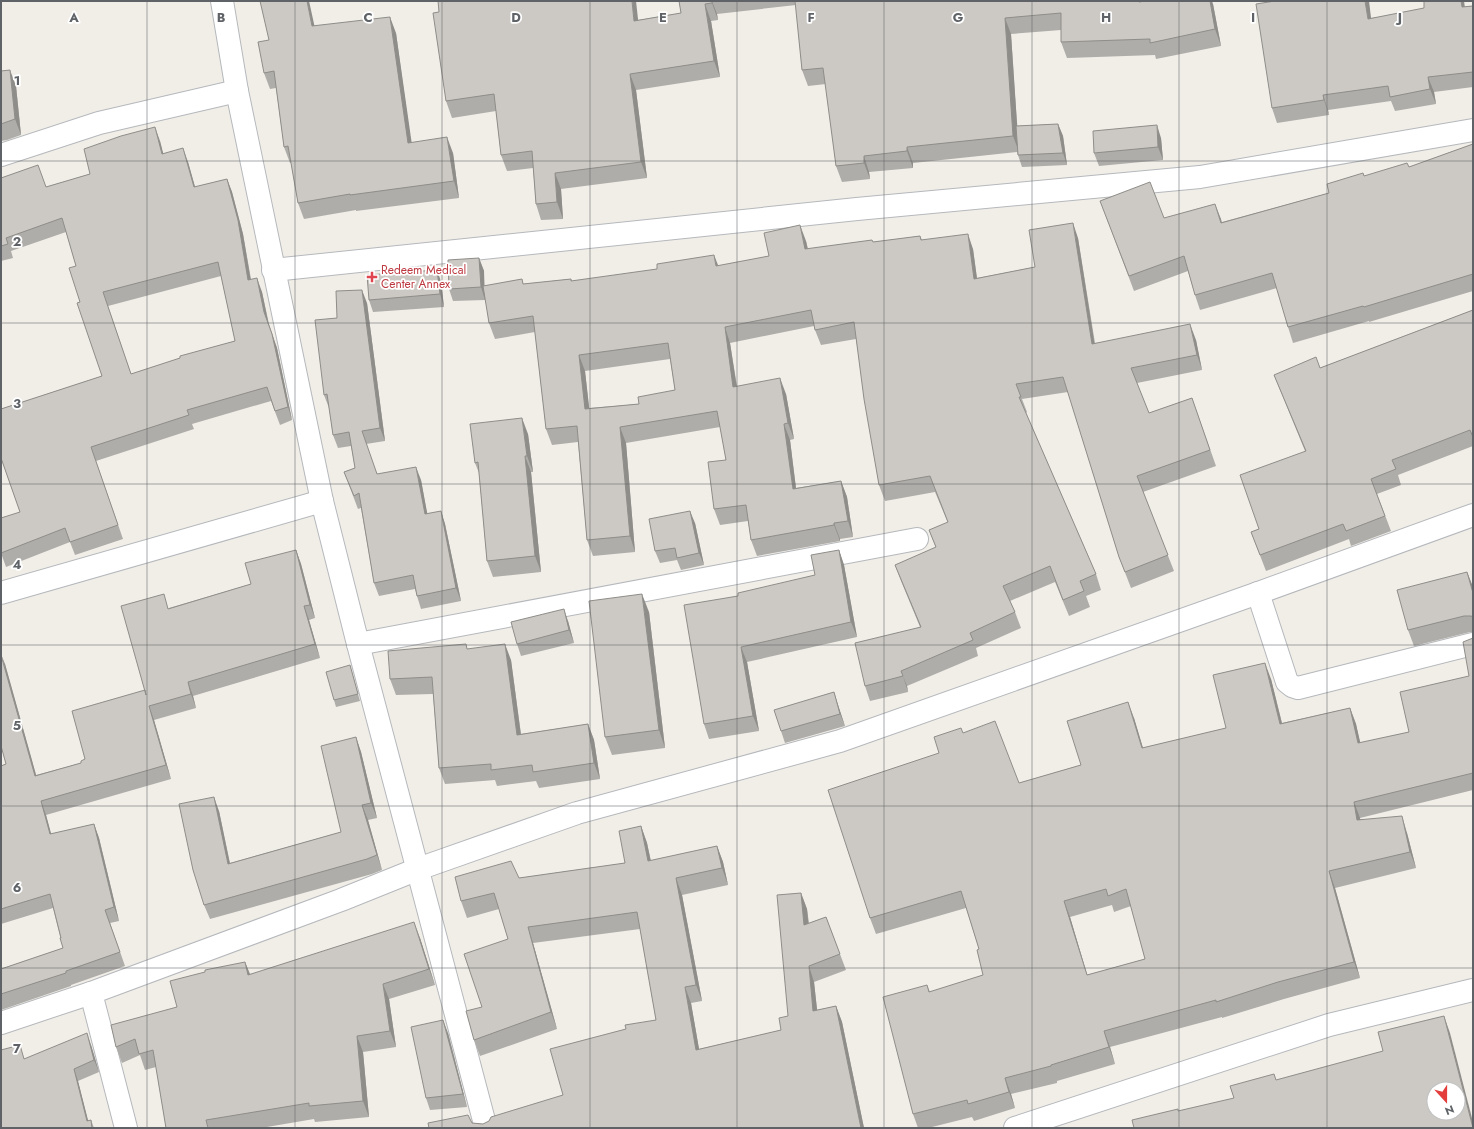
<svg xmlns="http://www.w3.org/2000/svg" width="1474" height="1129" viewBox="0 0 1474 1129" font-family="Jost,sans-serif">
<rect width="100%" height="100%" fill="#f1eee8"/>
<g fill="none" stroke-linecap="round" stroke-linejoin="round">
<defs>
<g id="street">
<path d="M222,1l15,90 85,410 36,143 128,484"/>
<path d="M1,155l98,-32 138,-32"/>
<path d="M273,270l584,-61 343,-32 273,-47"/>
<path d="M1,593l321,-92"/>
<path d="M1258,593l29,89 5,4 6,2 175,-44"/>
<path d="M358,644l559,-105"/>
<path d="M91,993l35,135"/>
<path d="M1,1023l90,-30 250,-93 77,-31 159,-56 263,-72 418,-148 215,-78"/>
<path d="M1015,1128l314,-103 144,-35"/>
</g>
</defs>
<!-- street casing -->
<use href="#street" stroke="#b5b8bc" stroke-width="24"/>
<!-- street -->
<use href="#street" stroke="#fff" stroke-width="22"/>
</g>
<!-- wall -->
<g fill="#afada9" fill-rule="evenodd">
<path d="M679,1h462v1l72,2 8,42 -65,13 -1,-4 -88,3 -6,-16v-12l-50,4 6,92 41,-2 5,12 4,29 -45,2 -5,-15 -104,11v5l-44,4 1,7 -28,3 -6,-16 -10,-82 -18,2 -6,-16 -6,-65 -79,9 1,6 -7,1 9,56 -84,13 11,88 -86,11 2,30 -22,1 -5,-16 -3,-36 -26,3 -6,-16 -5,-44 -44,7 -6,-17 -7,-89 199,8 43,-7z"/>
<path d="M1473,6v81l-39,5 2,12 -41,7 -4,-10 -63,9 1,5 -52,8 -5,-15 99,-90z"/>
<path d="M315,26l81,7 15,110 42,10 6,45 -103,13v-1l-52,9 -6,-16 -7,-40h-1l-6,-16 -8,-59 -6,1 -6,-16 5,-33z"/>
<path d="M1,71l15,15 5,49 -14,5 -6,1z"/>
<path d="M1161,138l2,22 -64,6 -5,-13z"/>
<path d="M160,141l3,13 25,8 7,25 32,-8 5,13 11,42 8,45 11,13 7,32 8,24 15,72 -12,5 -9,-24 -79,23 2,5 -98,32 27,78 -48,16 -5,-13 -64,25 -5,-14 19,-41 -18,-51 -1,1v-53l101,-33 -22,-74 -4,-36 -10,-34 -55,19 2,7 -12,3v-83l45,9 44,-13zM221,276l14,65 -104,33 -23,-68z"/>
<path d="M1473,144v147l-104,31v-1l-76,22 -5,-16 -11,-39 -77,22 -5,-15 -7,-24 -54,20 -34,-90 64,17 58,4 107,-29 35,-17 45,-9z"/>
<path d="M920,236l2,4 51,9 4,29 58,-11 43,-29 17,105 101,-3 6,30 -65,13 12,30 43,-15 24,68 -73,26 31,79 -43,17 -12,-31 -51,-165 -46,7 5,13 -1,1 70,161 5,16 -15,6 4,11 -21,9 -14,-34 -45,19 5,11 6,16 -45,20 2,8 -71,30 1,6 -38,9 -5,-15 55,-59 -19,-46 -6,-16 41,-17 -7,-18 19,-7 -13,-31 -50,9 -6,-16 -23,-146 -35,6 -6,-15 -1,-4 -84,17 7,43 49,8 8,45 -4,1 6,48 45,-7 6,16 6,40 -13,2v2l-83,15 -6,-16 -3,-19 -28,4 -6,-16 12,-49 -6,-33 -94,16 9,109 -42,4 -6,-16 -9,-98 -26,3 -6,-16 -11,-97 -40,7 -6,-16 -4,-27v4l-32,1 -4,-12 30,-31 5,13v15l38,-7 1,5 48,-5 1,2 146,-15 51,-10 37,-15 2,8 64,-9 1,2zM670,359l5,31 -36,14 -50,4 -4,-37z"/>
<path d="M437,270l4,12 3,25 -71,5 -4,-12z"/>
<path d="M367,303l18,138 -19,3 11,30 44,6 6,34 14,-3 4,13 16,77 -40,8 -4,-13 -2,-7 -36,7 -5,-13 -13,-75 -3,1 -14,-37 11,-4 -4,-22 -13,2 -5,-13 -4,-27 -5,-13 13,-77z"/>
<path d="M1473,310v136l-75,29 3,10 -24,9 14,37 -40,15 -2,-7 -83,32 -15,-39 8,-3 46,-78 -25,-61 -6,-15 46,-7z"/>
<path d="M528,434l5,38h-2l10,100 -48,5 -6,-16 -8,-88 -4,-10z"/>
<path d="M695,523l9,42 -23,5 -4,-10 -17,3 -5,-12z"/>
<path d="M296,550l5,14 14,54 -6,2 11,38 -127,38 3,12 -42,12 17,59 -125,36 5,19 43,-10 5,14 20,83 -9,2 15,43 -54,19v1l-70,24v-41l62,-21 -10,-40 -52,16v-158l5,-2 -1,-100 31,111 45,-12 4,-4 60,-69 24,-82 82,-24z"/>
<path d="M839,550l5,15 13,72 -110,25 12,69 -50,8 -5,-15 34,-128 77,-21z"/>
<path d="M1467,572l6,15v45h-3l-56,14 -6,-16z"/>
<path d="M649,612l16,136 -53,7 -7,-18z"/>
<path d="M568,621l6,22 -53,13 -4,-12z"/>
<path d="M1473,638v152l-113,28v1l47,14 9,35 -81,20 25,90 -76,21 -62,19v-1l-112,30 5,17 -58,17v2l-46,11 4,14 -41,13 -2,-4 -44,11h-10l-5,-14 14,-129 3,7 53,-17 -4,-26 -13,-41 -90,26 -6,-16 69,-165 24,-20 56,50 62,-18 53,-47 9,30 83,-20 45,-49 11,44 68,-15 6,16 4,19 49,-11 60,-56zM1112,905l2,7 17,-6 14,53 -58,16 -17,-58z"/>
<path d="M468,649l43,11 10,74 67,-10 6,16 6,39 -61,9 -3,-7 -39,5 -2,-6 -50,4 -6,-16 -6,-74 -37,1 -6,-16z"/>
<path d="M350,665l10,36 -24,6 -2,-7z"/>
<path d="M834,692l4,13 7,21 -60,17 -4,-12z"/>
<path d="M356,737l5,15 16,66 -9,2 14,50 -10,4 -162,45 -6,-14 15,-94 11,52 111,-31z"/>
<path d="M641,826l6,17 4,18 66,-15 6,16 5,23 -46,10 20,106 -11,2 8,46 82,-19 7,-14 13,-123 6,16 2,14 17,-6 20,53 -32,12 3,28 19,-4 6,16 22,106h-435l43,-5 11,1 80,-29 63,-66 30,-9 -16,-91 -107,14 24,86 -77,27 -6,-16 8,-33 26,-68 -9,-30 -32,9 -6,-17 58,-23 106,-15z"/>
<path d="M420,938l15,47 -46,14 7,48 -33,5 6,65 -54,5 -1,-3 -53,9h-95l-10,-61 -11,3 -5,-15 -18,8 -6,-16 61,-40 28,-35 40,-10 5,12z"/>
<path d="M448,1033l19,74 -37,3 -4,-12z"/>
<path d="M91,1045l8,27 -21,9 10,40 3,-1 3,8h-93z"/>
</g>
<!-- shaded-wall -->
<g fill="#8f8d89">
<path d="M307,1h2l9,41 -6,-16z"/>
<path d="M632,1h4l4,36 -6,-16z"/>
<path d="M712,1l5,13 1,6 -6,-17z"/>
<path d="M1210,1h2l1,3 8,42 -6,-17z"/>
<path d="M1365,1h4l4,33 -5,-15z"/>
<path d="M1461,1h3l3,21 -5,-15z"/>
<path d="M705,4l6,17 9,56 -6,-16z"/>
<path d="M390,17l6,16 18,126 -6,-16z"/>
<path d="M1005,18l6,16 8,118 -6,-16z"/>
<path d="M10,70l6,16 5,49 -6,-16z"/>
<path d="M630,74l6,16 11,88 -6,-16z"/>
<path d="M1428,77l6,15 2,12 -6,-15z"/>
<path d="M1323,95l5,15 1,5 -5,-15z"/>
<path d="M1058,124l5,12 4,29 -4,-12z"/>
<path d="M1157,125l4,13 2,22 -5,-13z"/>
<path d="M155,127l5,14 7,27 -5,-14z"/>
<path d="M447,137l6,16 6,45 -5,-17z"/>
<path d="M907,147l6,16v5l-6,-17z"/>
<path d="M183,148l5,14 11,39 -5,-14z"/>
<path d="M864,156l5,16 1,7 -6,-16z"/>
<path d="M555,173l6,16 2,30 -6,-17z"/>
<path d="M227,179l5,13 11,42 10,60 -5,-14z"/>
<path d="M1215,204l6,15 5,19 -5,-15z"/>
<path d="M1073,223l5,15 19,122 -5,-16z"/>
<path d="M800,225l6,16 5,24 -6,-16z"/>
<path d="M968,234l5,15 6,45 -5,-15z"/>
<path d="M714,255l6,15 -4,-4z"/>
<path d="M479,258l5,13 1,29 -4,-13z"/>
<path d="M437,270l4,12 3,25 -4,-13z"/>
<path d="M257,278l5,14 7,34 -5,-14z"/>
<path d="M362,290l5,13 18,138 -5,-13z"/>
<path d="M1190,324l6,16 6,30 -5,-15z"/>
<path d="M725,327l5,16 9,59 -6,-15z"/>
<path d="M272,334l5,14 15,72 -4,-13z"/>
<path d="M579,355l6,16 6,53 -6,-15z"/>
<path d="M780,378l6,16 8,45 -6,-16z"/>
<path d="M522,418l6,16 5,38 -6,-16z"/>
<path d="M784,424l6,16 8,65 -5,-16z"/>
<path d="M620,427l6,16 9,109 -5,-16z"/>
<path d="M525,456l6,16 10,100 -6,-16z"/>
<path d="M416,467l5,13 9,48 -5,-14z"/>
<path d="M841,481l6,16 6,40 -5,-16z"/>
<path d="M441,511l4,13 16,77 -5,-13z"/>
<path d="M690,511l5,12 9,42 -5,-12z"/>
<path d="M834,523l6,16v2l-6,-16z"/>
<path d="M296,550l5,14 14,54 -5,-13z"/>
<path d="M839,550l5,15 13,72 -6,-15z"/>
<path d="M1467,572l6,15v6z"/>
<path d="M642,594l7,18 16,136 -6,-18z"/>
<path d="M304,606l5,14 11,38 -5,-14z"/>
<path d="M564,609l4,12 6,22 -5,-13z"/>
<path d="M505,644l6,16 12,91 -6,-16z"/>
<path d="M741,647l6,15 12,69 -6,-15z"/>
<path d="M1,654l4,10 35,125 -5,-13z"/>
<path d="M1265,663l6,16 15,61 -6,-16z"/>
<path d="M901,671l6,15 1,6 -5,-16z"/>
<path d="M188,682l5,14 3,12 -5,-14z"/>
<path d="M834,692l4,13 7,21 -5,-12z"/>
<path d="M1128,702l6,16 14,47 -6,-17z"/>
<path d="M149,706l5,14 17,59 -5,-14z"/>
<path d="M1350,708l6,16 8,35 -6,-16z"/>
<path d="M588,724l6,16 6,39 -6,-16z"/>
<path d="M356,737l5,15 16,66 -6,-15z"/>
<path d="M214,797l5,14 14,68 -5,-15z"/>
<path d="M41,801l5,14 9,33 -5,-14z"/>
<path d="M1354,802l6,16 3,18 -6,-16z"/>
<path d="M362,805l6,15 14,50 -5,-15z"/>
<path d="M1402,816l5,17 9,35 -6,-16z"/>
<path d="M94,824l5,14 20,83 -5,-14z"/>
<path d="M641,826l6,17 7,34 -6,-16z"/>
<path d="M717,846l6,16 5,23 -6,-17z"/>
<path d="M1329,871l6,17 25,90 -6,-16z"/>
<path d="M676,878l6,17 20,106 -6,-16z"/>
<path d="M801,893l6,16 3,32 -6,-16z"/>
<path d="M1064,901l6,16 22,74 -5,-16z"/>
<path d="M414,922l6,16 15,47 -6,-16z"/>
<path d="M528,927l5,16 24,86 -6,-17z"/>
<path d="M245,962l6,15 -3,-2z"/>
<path d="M809,966l5,16 5,45 -6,-16z"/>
<path d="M383,984l6,15 7,48 -6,-16z"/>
<path d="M685,987l6,16 11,63 -6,-16z"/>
<path d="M836,1006l6,16 22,106h-3z"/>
<path d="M1444,1016l6,17 23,89v6z"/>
<path d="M443,1020l5,13 19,74 -4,-13z"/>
<path d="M1104,1031l6,16 5,17 -6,-17z"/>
<path d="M87,1033l4,12 8,27 -5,-12z"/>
<path d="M357,1036l6,16 6,65 -6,-16z"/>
<path d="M74,1069l4,12 12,47 -3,-7z"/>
<path d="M1005,1078l6,16 4,14 -6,-16z"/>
</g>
<!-- building -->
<g fill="#ccc9c4" stroke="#8f8d89" fill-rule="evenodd">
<path d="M260,1h47l5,25 78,-9 18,126 39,-6 7,44 -104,14v-1l-52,9 -10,-57 -4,1 -10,-76 -10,2 -6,-31 11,-2z"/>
<path d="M438,1h194l2,20 47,-8 -2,-12h33v2l-7,1 9,57 -84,13 11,88 -86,11 2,29 -21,2 -4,-53 -31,4 -7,-61 -48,7 -13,-88 6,-1z"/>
<path d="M795,1h344v1l6,-1h65l5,28 -65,14v-4l-89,3v-29l-56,5 8,118 -106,11v4l-43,5v7l-28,3 -13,-98 -21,2z"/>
<path d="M1275,1h90l3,18 56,-11v-7h37l1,6 11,-1v66l-45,5 2,12 -40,8 -2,-11 -65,9 1,5 -52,8 -16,-104z"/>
<path d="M10,70l5,49 -14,5v-53z"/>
<path d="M1058,124l5,29 -45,2 -2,-29z"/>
<path d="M1157,125l1,22 -64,6 -1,-22z"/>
<path d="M155,127l7,27 21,-6 11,39 33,-8 11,41 10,60 9,-2 7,34 8,22 16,73 -13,4 -8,-24 -80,23 2,5 -98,32 27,78 -48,17 -5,-14 -64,25v-35l19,-6 -19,-54v-49l101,-33 -25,-73 3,-1 -11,-34 7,-2 -14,-48 -56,20 2,6 -7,2v-68l37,-13 8,22 44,-13 -6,-25 37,-13zM218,262l17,79 -55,15v2l-49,16 -28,-82z"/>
<path d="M1473,144v130l-109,33 -1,-1 -75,21 -16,-54 -77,22 -11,-39 -55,20 -29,-75 50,-19 14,36 51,-14 6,19 108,-30 -2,-9 36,-11 1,3 43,-13 2,4z"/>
<path d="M1073,223l19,121 98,-20 7,31 -66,13 18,45 43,-15 18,52 -73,26 31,79 -43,17 -6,-15 -56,-180 -47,7 5,13h-2l77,177 -16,7 4,10 -21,9 -13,-34 -47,20 12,26 -45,21 3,7 -72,31 2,5 -38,10 -10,-43 66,-16 -26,-62 41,-18 -7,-17 19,-8 -18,-46 -51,9 -15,-86 -10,-77 -39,8 -4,-20 -86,17 8,60 47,-9 8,45 -4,1 9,65 48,-8 7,40 -14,2v2l-83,15 -5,-35 -32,4 -6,-47 18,-2 -9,-49 -97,16 10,109 -43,4 -10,-114 -31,3 -13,-113 -44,7 -6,-37 39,-7 1,5 48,-5v2l86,-12v-5l57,-9 2,11 53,-10 -5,-23 36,-8 5,24 67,-9 1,2 47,-6 1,4 47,-6 6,45 61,-12 -6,-37zM668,343l7,47 -37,7 1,7 -54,5 -6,-54z"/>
<path d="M479,258l2,29 -32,2 -1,-29z"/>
<path d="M437,270l3,24 -71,6 -2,-25z"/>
<path d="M362,290l18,138 -18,3 15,43 39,-7 9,47 16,-3 15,77 -39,8 -4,-21 -39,8 -15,-90 -5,3 -10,-24 11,-4 -6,-36 -16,3 -6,-41 -3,1 -9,-75 22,-2 -1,-27z"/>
<path d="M1473,310v127l-3,-7 -78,30 4,9 -25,10 14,37 -39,15 -3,-7 -83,31 -9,-23 8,-3 -19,-54 66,-24 -32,-76 42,-18 4,11z"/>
<path d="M522,418l5,38h-2l10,100 -48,5 -9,-99 -3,1 -5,-39z"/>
<path d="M690,511l9,42 -22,5 -2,-10 -20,3 -6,-32z"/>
<path d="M296,550l14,55 -6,1 11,38 -127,38 3,12 -42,12 17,59 -125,36 9,33 44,-10 20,83 -9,3 15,42 -54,19v2l-65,21v-25l62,-21 -3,-10h1l-11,-44 -49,15v-143l5,-2 -5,-18v-91l34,121 46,-13v-2l4,-2 -13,-48 73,-21 1,5 -25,-89 43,-12 4,15 83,-25 -6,-21z"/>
<path d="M839,550l12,72 -110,25 12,69 -49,8 -20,-119 54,-9v-3l77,-18 -4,-20z"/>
<path d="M1467,572l6,21v24l-2,-1h-7l-56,14 -11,-40z"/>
<path d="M642,594l17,136 -54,7 -16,-136z"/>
<path d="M564,609l5,21 -52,14 -6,-22z"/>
<path d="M1473,638v135l-119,29 3,18 45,-4 8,36 -81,19 25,91 -76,20 -62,20v-2l-112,31 5,16 -58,18v1l-46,12 4,14 -41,12 -1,-4 -54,14 -30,-117 44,-12 2,7 54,-17 -6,-25 2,-1 -18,-58 -91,27 -42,-128 111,-37 -5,-16 27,-9 2,5 32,-12 24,62 62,-18 -14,-44 61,-19 14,46 84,-20 -13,-53 52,-12 15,61 70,-16 8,35 51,-11 -9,-40 69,-16 -6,-34zM1106,889l2,7 18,-7 19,70 -58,16 -23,-74z"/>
<path d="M466,644l1,5 38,-5 12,91 71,-11 6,39 -61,9 -1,-7 -41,5v-6l-52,4 -7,-91 -42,2 -2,-28z"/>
<path d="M350,665l8,29 -24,6 -8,-28z"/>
<path d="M834,692l6,22 -59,17 -7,-21z"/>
<path d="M356,737l15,66 -9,2 15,50 -10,4 -163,46 -11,-35 -14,-66 35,-7 14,67 113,-32 -20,-86z"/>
<path d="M641,826l7,35 69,-15 5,22 -46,10 20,107 -11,2 11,63 85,-20 -2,-12 9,-2 -11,-121 24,-2 3,32 22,-8 14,37 -31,12 4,45 23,-5 25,122h-432l-1,-5 40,-8 4,8 11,1 6,-3 2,-4 72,-22 -13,-46 76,-20 -1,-4 31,-5 -19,-108 -109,15 23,85 -77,28 -8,-29 16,-4 -18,-53 44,-15 -14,-46 -33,8 -6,-24 56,-16 8,17 106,-15 -6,-32z"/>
<path d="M414,922l15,47 -46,15 7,47 -33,5 6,65 -54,5v-3l-103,17 2,8h-42l-13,-78 -14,4 -4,-15 -19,8 -5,-22 66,-18 -7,-26 35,-9v-2l40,-8 3,13z"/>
<path d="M1444,1016l29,112h-339l-2,-8 46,-11v2l56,-13 -4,-12 44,-12 2,6 107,-29 -5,-19zM1434,1089h24v24h-24z"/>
<path d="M443,1020l20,74 -37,4 -15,-71z"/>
<path d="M87,1033l7,27 -20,9 13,52 4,-1 1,8h-91v-78l19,-5 4,14z"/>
</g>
<!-- grid -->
<path fill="none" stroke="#5f6367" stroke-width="1" stroke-opacity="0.55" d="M147,1v1127M295,1v1127M442,1v1127M590,1v1127M737,1v1127M884,1v1127M1032,1v1127M1179,1v1127M1327,1v1127M1,161h1472M1,323h1472M1,484h1472M1,645h1472M1,806h1472M1,968h1472"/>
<!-- markers -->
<path fill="#e0444e" stroke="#fff" stroke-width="1.5" d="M370 271h4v4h4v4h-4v4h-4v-4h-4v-4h4z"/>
<g text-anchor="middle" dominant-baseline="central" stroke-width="3.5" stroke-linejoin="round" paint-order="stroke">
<!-- health labels -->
<g font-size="12" fill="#be3a42" stroke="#fff" text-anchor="start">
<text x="381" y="270">Redeem Medical<tspan x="381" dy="14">Center Annex</tspan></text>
</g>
</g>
<g font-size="13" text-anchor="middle" font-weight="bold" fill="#5f6367" stroke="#fff" stroke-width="3.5" stroke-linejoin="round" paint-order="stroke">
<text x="74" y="22">A</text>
<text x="221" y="22">B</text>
<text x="368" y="22">C</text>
<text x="516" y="22">D</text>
<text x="663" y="22">E</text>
<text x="811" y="22">F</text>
<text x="958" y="22">G</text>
<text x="1106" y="22">H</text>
<text x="1253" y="22">I</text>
<text x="1400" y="22">J</text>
<text x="17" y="85">1</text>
<text x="17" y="246">2</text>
<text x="17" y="408">3</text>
<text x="17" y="569">4</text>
<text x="17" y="730">5</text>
<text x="17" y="892">6</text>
<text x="17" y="1053">7</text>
</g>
<!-- border -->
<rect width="1474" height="1129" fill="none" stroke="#5f6367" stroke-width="4"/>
<!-- north arrow -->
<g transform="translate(1446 1101) rotate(159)"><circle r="19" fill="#ffffff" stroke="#bfc1c2"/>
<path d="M0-3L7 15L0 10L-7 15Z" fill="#e33d3c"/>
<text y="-6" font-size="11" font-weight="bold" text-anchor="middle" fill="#5f6367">N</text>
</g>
</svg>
